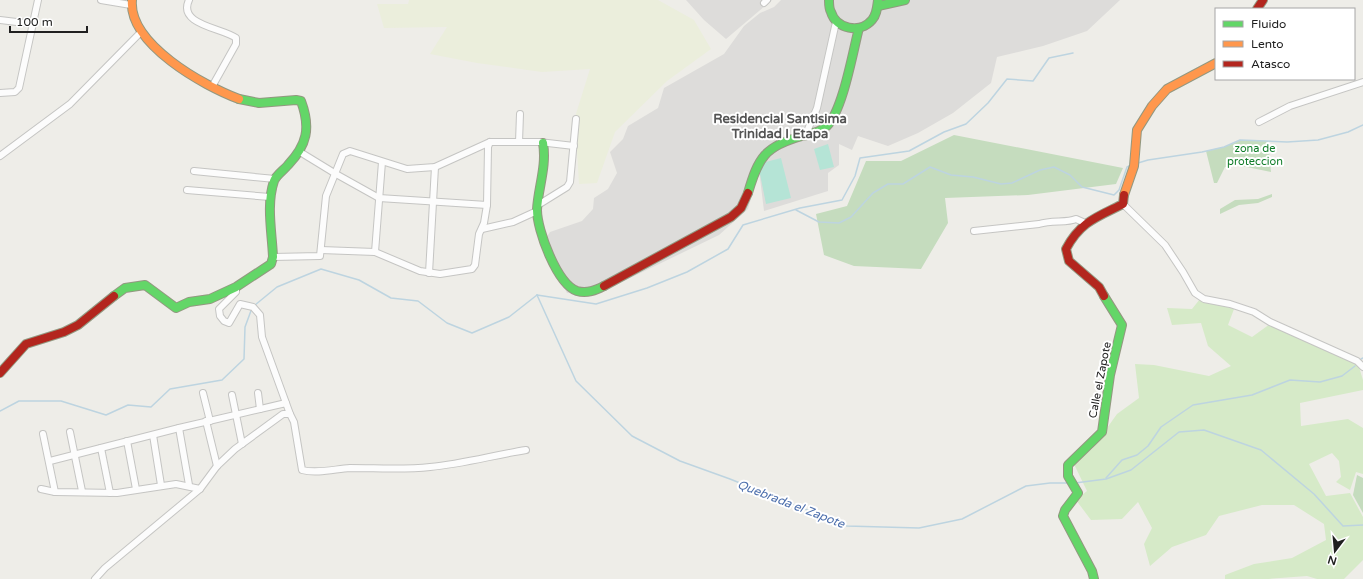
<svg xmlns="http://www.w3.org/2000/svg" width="1363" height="579" viewBox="0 0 1363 579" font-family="'Varela Round',sans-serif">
<rect width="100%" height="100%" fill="#eeede8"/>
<!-- residential -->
<g fill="#dddcda">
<path d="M686,0h86l-46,39 -22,-19z"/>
<path d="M781,0h339l-33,31 -44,15 -46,11 -6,26 -38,30 -35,20 -30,13 -30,-10 -6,14 -13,-6v21l-11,8v18l-64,20 -5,-41 -11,39 -29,26 -124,60 -28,-2 -25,-49 8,-12 32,-11 11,-12 1,-11 14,-9 9,-16 -7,-21 13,-13 5,-13 30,-18 6,-20 60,-34 20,-28 16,-13 14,-6z"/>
</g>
<!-- farmland -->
<path fill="#ebeedc" d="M409,0h249l36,20 17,29 -44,32 -52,51 -18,51 -18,1 -4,-67 15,-48 -48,3 -65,-9 -47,-9 17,-27 -63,1 -7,-24h31z"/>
<!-- grass -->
<path fill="#d6eac8" d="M1200,299l34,10 -6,16 24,12 18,-13 88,40 5,16v10l-63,13 1,23 47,-7 15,9v46l-7,-2 -6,18 -14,-8 5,-5 -2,-16 -7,-8 -23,11 17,32 24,-3 13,24v43l-19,19h-27l-10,-3 -39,3h-43v-4l29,-11 38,-6 34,-18 -2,-16 -30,-19h-32l-43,11 -13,19 -34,12 -22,19 -6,-22 8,-16 -14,-26 -16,17 -31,1 -15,-20 11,-9 -14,-29 19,-13 25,-35 22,-16 -4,-34 19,1 55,11 22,-10 -23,-20 -7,-23 -29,2 -5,-17 25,1z"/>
<!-- forest -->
<g fill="#c5dcbe">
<path d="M954,135l169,33 -7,16 -88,11 -83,3 3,25 -27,46 -67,-3 -30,-11 -8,-41 31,-8 19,-45h35z"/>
<path d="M1241,140l27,1 3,31 -34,-7 -12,2 -8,16h-3l-8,-32 18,-4z"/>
<path d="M1272,194v3l-14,6 -19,2 -19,9v-5l15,-9 23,-1z"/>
<path d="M1357,475l6,3v35l-10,-18z"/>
</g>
<!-- pitch -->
<g fill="#b5e4d6">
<path d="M828,144l6,23 -14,3 -6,-21z"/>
<path d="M781,158l10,40 -25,6 -8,-40z"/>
</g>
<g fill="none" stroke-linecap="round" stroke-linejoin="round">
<!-- stream -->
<g stroke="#bdd4e0" stroke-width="1.5">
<path d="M1138,163l10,-3 54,-8 22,-5 16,-7 47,2 31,-2 30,-8 15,-7"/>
<path d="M796,210l23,12 20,1 12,-6 22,-24 15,-9h15l27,-17 21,8 22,2 28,7 11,-1 28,-13 14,-3 16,8 12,12 32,8 5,-5 8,-23 2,-1"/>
<path d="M537,295l39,86 56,55 48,25 50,18 117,47 72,2 43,-9 64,-33 24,-3h17"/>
<path d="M537,295l59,9 51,-16 40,-16 41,-23 15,-24 57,-17 42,-8 13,-24 5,-18 49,-7 35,-19 22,-8 22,-21 19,-24 26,2 16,-23 24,-5"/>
<path d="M255,305l22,-18 44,-18 38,11 32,18 27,3 29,22 25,10 37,-16 28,-22"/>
<path d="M1361,359l2,-1"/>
<path d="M0,411l19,-10h42l45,14 22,-10 23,2 19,-18 52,-9 22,-21 1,-32 7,-19"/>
<path d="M1106,478l16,-18 15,-5 11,-9 13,-19 32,-22 59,-10 38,-15 30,2 22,-6 13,-10"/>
<path d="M1075,483l31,-4 25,-9 48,-38 25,-2 57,20 53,44 29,32 20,-1"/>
</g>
<defs>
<g id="street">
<path d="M101,0l30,5"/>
<path d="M189,0c-12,25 34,28 47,38v6l-23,41"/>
<path d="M764,3l3,-3"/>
<path d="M0,20l33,4"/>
<path d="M0,93l15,-1 4,-4 19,-88"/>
<path d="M1259,122l31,-16 73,-24"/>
<path d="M806,134l11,-26 19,-86"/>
<path d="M519,142l1,-28"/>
<path d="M300,152l36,22 43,24 108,7"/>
<path d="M0,156l70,-52 71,-72"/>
<path d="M194,171l81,8"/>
<path d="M187,190l83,7"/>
<path d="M1123,204l42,41 18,27 12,21 9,6 26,5 24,8 16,10 87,39 6,6"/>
<path d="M538,205l29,-18 3,-5 6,-63"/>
<path d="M482,229l31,-7 24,-11"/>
<path d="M974,231l65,-7c13,-4 28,-1 37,-5l9,4"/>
<path d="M321,250l54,2 45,19 20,3 32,-5 3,-4 4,-31 5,-11 3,-18 1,-58 2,-5"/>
<path d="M375,252l7,-90"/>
<path d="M273,257l47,-1 6,-60 17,-42 7,-3 57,18 28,-2 55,-25h49l35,4"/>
<path d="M429,273l6,-106"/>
<path d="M236,287v5l-17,17 1,7 4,5 5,2 11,-19 13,3 7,8 2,22 24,66"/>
<path d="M203,393l7,28"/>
<path d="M258,393l2,16"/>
<path d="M232,395l10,49"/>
<path d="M206,421l11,45"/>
<path d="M179,428l10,57"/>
<path d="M70,432l12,59"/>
<path d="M43,434l12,58"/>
<path d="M153,435l8,50"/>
<path d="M127,441l9,48"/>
<path d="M101,448l9,45"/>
<path d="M50,461l129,-33 107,-25 4,11"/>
<path d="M41,489l14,3 62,1 59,-9 24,5"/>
<path d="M95,579l10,-11 95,-79 17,-23 18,-17 48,-35h7l4,8 8,48c15,4 33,-1 48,-2 27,0 54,2 80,-1 33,-3 64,-12 96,-17"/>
</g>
<g id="fast">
<path d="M829,0c0,4 0,9 2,12 5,17 29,22 41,8 5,-6 5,-12 6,-20"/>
<path d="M878,6l27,-6"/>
<path d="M543,143c4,23 -5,45 -6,67 0,20 20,74 40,81 10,3 19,-1 27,-5"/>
<path d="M748,193c10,-35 17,-47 54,-57 8,-2 19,-4 25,-10 16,-16 26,-75 32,-98"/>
<path d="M114,296l11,-8 20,-3 31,23 13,-6 21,-3 26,-12 35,-23 2,-7c-1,-25 -7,-52 1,-76 2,-6 10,-11 14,-16 19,-20 23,-37 13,-64l-5,-1 -37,3 -20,-4"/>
<path d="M1094,579l-2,-8 -29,-55 2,-6 13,-17 -10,-17v-11l34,-33 8,-57 12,-50 -18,-29"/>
</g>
<g id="slow">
<path d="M132,0c-4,44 72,86 107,99"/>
<path d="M1124,195l10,-29 3,-36 15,-24 15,-17 49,-26"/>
</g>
<g id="jam">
<path d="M1257,9l6,-9"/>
<path d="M604,286l127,-69 10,-9 7,-15"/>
<path d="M1104,296l-5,-9 -30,-26 -3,-12c14,-27 31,-32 57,-45l1,-9"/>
<path d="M0,373l26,-29 38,-12 14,-7 36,-29"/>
</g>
</defs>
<!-- street casing -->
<use href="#street" stroke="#c5c5c3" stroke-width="8"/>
<!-- fast casing -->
<use href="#fast" stroke="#939880" stroke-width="10"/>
<!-- slow casing -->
<use href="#slow" stroke="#939880" stroke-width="10"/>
<!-- jam casing -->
<use href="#jam" stroke="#939880" stroke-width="10"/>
<!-- street -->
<use href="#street" stroke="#fcfcfc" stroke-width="6"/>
<!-- fast -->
<use href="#fast" stroke="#63d668" stroke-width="8"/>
<!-- slow -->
<use href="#slow" stroke="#ff974d" stroke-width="8"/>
<!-- jam -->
<use href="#jam" stroke="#b3261e" stroke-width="8"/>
</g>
<g text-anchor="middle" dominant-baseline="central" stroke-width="4" stroke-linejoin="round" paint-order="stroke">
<!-- park labels -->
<g font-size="11" fill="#0f7c28" stroke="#fff">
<text x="1255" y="148">zona de<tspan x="1255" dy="13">proteccion</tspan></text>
</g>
<!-- street labels -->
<g font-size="11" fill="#202020" stroke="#fff">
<text transform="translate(1100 380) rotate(-79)">Calle el Zapote</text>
</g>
<!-- water labels -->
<g font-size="12" font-style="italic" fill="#4e70ad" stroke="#fff">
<text transform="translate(791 504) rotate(21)">Quebrada el Zapote</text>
</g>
<!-- quarter labels -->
<g font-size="13" font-weight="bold" fill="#535353" stroke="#fff">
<text x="780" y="119">Residencial Santisima<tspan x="780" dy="15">Trinidad I Etapa</tspan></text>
</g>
</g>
<!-- legend -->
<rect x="1215" y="8" width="140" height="72" fill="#ffffff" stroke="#a6a6a6"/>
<rect x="1223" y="21" width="20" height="6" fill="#63d668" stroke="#a6a6a6"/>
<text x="1251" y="28" font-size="12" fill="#202020">Fluido</text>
<rect x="1223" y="41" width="20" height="6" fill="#ff974d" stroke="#a6a6a6"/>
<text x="1251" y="48" font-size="12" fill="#202020">Lento</text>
<rect x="1223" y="61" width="20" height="6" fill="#b3261e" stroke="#a6a6a6"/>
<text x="1251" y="68" font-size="12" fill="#202020">Atasco</text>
<!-- north arrow -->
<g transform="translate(1335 551) rotate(196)" stroke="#ffffff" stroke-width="3" paint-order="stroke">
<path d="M0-3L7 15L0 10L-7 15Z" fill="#202020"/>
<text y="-6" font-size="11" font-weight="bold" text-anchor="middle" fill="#202020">N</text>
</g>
<!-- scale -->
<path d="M10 26v6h77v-6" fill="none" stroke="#202020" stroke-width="2"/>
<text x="16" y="26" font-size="12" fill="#202020" stroke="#ffffff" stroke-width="3" paint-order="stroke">100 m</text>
</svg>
